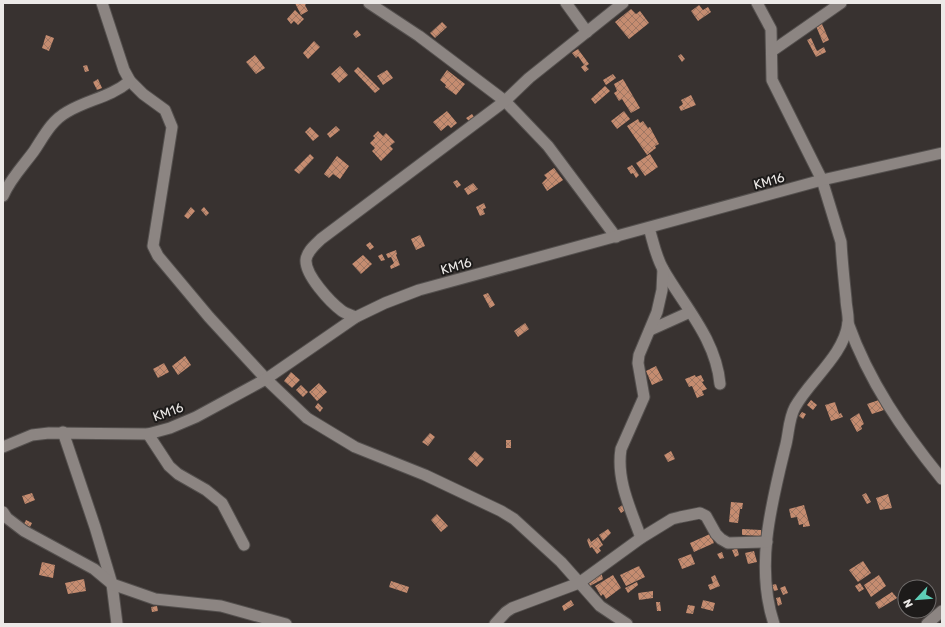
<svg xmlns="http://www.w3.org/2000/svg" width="945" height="627" viewBox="0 0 945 627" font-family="Rubik,sans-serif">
<defs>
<pattern id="building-cross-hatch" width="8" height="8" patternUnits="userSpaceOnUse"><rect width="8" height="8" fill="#c58c70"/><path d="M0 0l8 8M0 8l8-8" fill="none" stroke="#9f7763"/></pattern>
</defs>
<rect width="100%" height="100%" fill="#383230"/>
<!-- building -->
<g fill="url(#building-cross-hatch)">
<path d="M295,3h12l-2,2 3,6 -7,4z"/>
<path d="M699,5l4,5 5,-3 3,5 -13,9 -7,-10z"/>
<path d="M631,9l5,5 4,-3 9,12 -20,16 -14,-17z"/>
<path d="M295,10l9,9 -6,6 -4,-4 -3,3 -4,-5z"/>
<path d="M442,22l5,5 -12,11 -5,-5z"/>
<path d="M822,24l7,16 -6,3 -7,-17z"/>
<path d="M357,30l4,5 -5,3 -3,-4z"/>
<path d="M46,35l8,3 -5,13 -7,-3z"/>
<path d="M811,38l6,13 7,-4 2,5 -10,5 -9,-17z"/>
<path d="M314,41l6,6 -12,12 -5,-6z"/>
<path d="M578,49l11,15 -3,2 3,3 -4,3 -4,-5 3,-2 -6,-9 -2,2 -4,-5z"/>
<path d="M681,54l4,5 -3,3 -4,-6z"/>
<path d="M255,55l10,13 -9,6 -10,-12z"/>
<path d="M87,65l2,6 -4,1 -2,-6z"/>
<path d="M340,66l8,9 -9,8 -8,-9z"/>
<path d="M358,67l22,22 -5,4 -21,-22z"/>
<path d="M387,70l6,8 -10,7 -6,-9z"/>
<path d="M447,70l18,14 -9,11 -11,-8 1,-2 -6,-5z"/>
<path d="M613,74l3,4 -10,7 -3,-5z"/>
<path d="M98,79l4,9 -5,2 -4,-8z"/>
<path d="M623,79l17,29 -9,5 -9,-14 -3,2 -5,-8 3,-2 -3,-7z"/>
<path d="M605,86l5,5 -15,13 -4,-5z"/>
<path d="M691,95l5,10 -15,6 -2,-4 4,-3 -2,-4z"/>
<path d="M447,111l10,12 -6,5 -3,-3 -7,6 -8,-9z"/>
<path d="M624,111l6,8 -13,10 -6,-8z"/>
<path d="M472,114l2,3 -5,4 -3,-3z"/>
<path d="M638,119l2,4 3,-2 5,7 2,-1 9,17 -4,2 1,2 -9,7 -20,-29z"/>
<path d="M336,126l4,4 -10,8 -3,-4z"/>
<path d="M310,127l9,9 -6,5 -8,-9z"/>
<path d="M378,131l5,5 3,-3 9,9 -5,4 3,3 -12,12 -9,-10 3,-3 -5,-5 5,-5 -2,-2z"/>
<path d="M310,154l4,4 -15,16 -5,-4z"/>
<path d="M650,154l8,13 -13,9 -9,-13z"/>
<path d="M337,156l12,10 -9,13 -7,-5 -4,4 -5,-4z"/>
<path d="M632,165l7,10 -3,3 -3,-5 -2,1 -4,-6z"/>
<path d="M554,168l9,12 -16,11 -5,-8 5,-5 -3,-3z"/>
<path d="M457,180l4,5 -4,3 -4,-6z"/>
<path d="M473,183l5,6 -10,6 -4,-6z"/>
<path d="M484,203l2,5 -3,1 2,5 -5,2 -4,-9z"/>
<path d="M191,207l4,4 -7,8 -4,-3z"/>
<path d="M204,207l5,6 -3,3 -5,-6z"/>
<path d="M420,235l5,11 -9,4 -5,-11z"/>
<path d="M370,242l4,5 -4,3 -4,-5z"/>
<path d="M396,250l1,4 -1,1 4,10 -9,4 -1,-3 4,-3 -3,-6 -3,1 -2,-4z"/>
<path d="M382,254l3,6 -4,1 -3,-5z"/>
<path d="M363,255l9,9 -11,10 -9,-10z"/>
<path d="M488,293l7,12 -5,3 -7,-13z"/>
<path d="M525,323l4,6 -11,8 -4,-6z"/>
<path d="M185,356l6,9 -13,10 -6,-9z"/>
<path d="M164,363l5,9 -11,6 -5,-9z"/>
<path d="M656,366l7,14 -11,5 -6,-14z"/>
<path d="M291,372l9,8 -8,8 -8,-7z"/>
<path d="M695,375l1,2 5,-2 3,6 -2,1 5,7 -5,2 2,4 -7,3 -5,-12 -3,1 -4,-8z"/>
<path d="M319,383l8,9 -10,9 -8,-9z"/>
<path d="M301,385l7,7 -5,5 -7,-7z"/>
<path d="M811,400l6,5 -4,5 -6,-5z"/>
<path d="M879,400l5,10 -12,4 -5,-10z"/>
<path d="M835,402l4,12 2,-1 2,4 -12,4 -6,-16z"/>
<path d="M318,403l5,5 -3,4 -5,-5z"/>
<path d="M802,412l4,2 -3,5 -4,-3z"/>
<path d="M859,413l5,11 -3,2 1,3 -5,3 -7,-13z"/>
<path d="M430,433l5,4 -7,9 -6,-4z"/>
<rect x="506" y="440" width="5" height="8"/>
<path d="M475,451l9,8 -7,8 -9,-8z"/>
<path d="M671,451l4,8 -7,3 -4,-7z"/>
<path d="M32,493l3,7 -10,4 -3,-8z"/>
<path d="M866,493l5,9 -4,2 -5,-9z"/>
<path d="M888,494l4,14 -12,2 -4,-12z"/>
<path d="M731,502l12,1 -1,6h-2l-2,14 -9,-1z"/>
<path d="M624,504l3,5 -6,4 -3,-5z"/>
<path d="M804,505l6,21 -7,1v-3l-4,1 -2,-8 -6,1 -2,-9z"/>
<path d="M437,514l11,12 -7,6 -10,-12z"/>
<path d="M26,520l6,3 -2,4 -6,-3z"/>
<path d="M608,529l3,4 -8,8 -4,-6z"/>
<path d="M742,529l19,1v6l-19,-1z"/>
<path d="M710,534l4,9 -20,9 -4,-9z"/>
<path d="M598,537l5,8 -4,3 2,3 -4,3 -5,-7 -2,1 -3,-8 2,-2 2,4z"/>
<path d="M737,548l2,7 -4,2 -3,-7z"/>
<path d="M754,551l3,11 -9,2 -3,-11z"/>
<path d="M722,552l2,6 -4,1 -3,-5z"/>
<path d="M691,554l4,10 -13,5 -4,-10z"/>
<path d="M863,561l8,12 -13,9 -9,-12z"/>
<path d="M42,562l13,3 -2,13 -14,-3z"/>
<path d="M639,566l6,11 -19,9 -6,-11z"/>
<path d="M601,572l2,7 -13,7 -3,-6z"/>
<path d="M613,575l8,13 -15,11 -3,-5 -2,2 -6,-10z"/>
<path d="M715,575l5,11 -10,4 -2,-5 5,-2 -2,-6z"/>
<path d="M879,575l7,11 -15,11 -7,-12z"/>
<path d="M84,579l2,12 -18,3 -3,-11z"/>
<path d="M391,581l18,6 -2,6 -18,-6z"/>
<path d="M637,582l1,3 -10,8 -3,-5z"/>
<path d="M860,583l4,6 -5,3 -4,-6z"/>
<path d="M776,584l2,6 -4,1 -2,-6z"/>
<path d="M785,586l3,7 -5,2 -3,-7z"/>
<path d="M653,591v7l-14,2 -1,-7z"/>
<path d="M892,592l5,6 -18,11 -4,-6z"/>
<path d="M780,597l2,7 -4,2 -2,-8z"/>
<path d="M571,600l3,5 -10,6 -2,-5z"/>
<path d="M703,600l12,3 -2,8 -12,-3z"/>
<path d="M656,602h4l1,9h-4z"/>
<path d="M688,605l7,1 -2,8 -7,-1z"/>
<path d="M157,606l1,5 -6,1 -1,-5z"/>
</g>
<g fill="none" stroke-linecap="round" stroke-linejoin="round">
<defs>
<g id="minor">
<path d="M102,3l22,67 6,11 13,13 22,16 7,17 -19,119 5,10 51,61 57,62 41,39 48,29 70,28 76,36 13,8 47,43 39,44 27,18"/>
<path d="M369,3l50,33 86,65 43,45 68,91"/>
<path d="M566,3l21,29"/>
<path d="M757,3l14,26 1,51 50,100 19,62c1,19 3,38 5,57 0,7 3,17 2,24 -4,32 -38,57 -53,84 -7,13 -6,28 -10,41 -14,57 -30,119 -11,176"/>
<path d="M772,51l69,-48"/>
<path d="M3,196c7,-17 20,-30 31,-45 10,-15 17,-30 33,-39 22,-13 42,-14 63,-31"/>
<path d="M649,228c4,13 7,29 14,41 21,37 53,70 57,115"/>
<path d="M356,317c-5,-2 -10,-3 -14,-6 -12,-9 -37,-36 -36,-51 1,-9 9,-15 15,-21l184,-138 24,-23 94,-75"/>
<path d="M848,323c21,59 55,108 94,156"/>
<path d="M650,330l40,-18"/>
<path d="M63,432l32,95 17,57 5,40"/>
<path d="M148,434l21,32 9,8 28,16 16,13 22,42"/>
<path d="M3,447l29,-12 17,-2 99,1 22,-6 26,-11 70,-38 90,-62 29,-14 34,-13 403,-110 120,-27"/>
<path d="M3,512l4,6 17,13 70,38 18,15 43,15 66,7 65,18"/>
<path d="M641,538c-10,-28 -25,-58 -20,-89l23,-52 -6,-34 1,-8 18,-43 5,-22 1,-21"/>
<path d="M495,624l11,-12 6,-4 67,-25 62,-45 31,-19 8,-2 20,-4 6,3 10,18 5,5 7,4 39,-1"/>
<path d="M927,624l15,-13"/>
</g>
</defs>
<!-- minor casing -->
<use href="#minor" stroke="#54504e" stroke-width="13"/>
<!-- minor -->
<use href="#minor" stroke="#8c8582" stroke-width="11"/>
</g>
<g text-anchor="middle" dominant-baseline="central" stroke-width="4" stroke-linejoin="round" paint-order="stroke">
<!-- street labels -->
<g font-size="13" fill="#ece9e7" stroke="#1d1b1a">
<text transform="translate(769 181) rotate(-15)">KM16</text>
<text transform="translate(456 266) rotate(-15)">KM16</text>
<text transform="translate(168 412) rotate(-20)">KM16</text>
</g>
</g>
<!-- border -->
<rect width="945" height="627" fill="none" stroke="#ece9e7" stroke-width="8"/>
<!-- north arrow -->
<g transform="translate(917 599) rotate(244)"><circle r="19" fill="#1d1b1a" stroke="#706d6c"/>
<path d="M0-3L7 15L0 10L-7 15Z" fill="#5eceb7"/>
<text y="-6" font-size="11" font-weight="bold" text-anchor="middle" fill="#ece9e7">N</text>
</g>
</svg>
